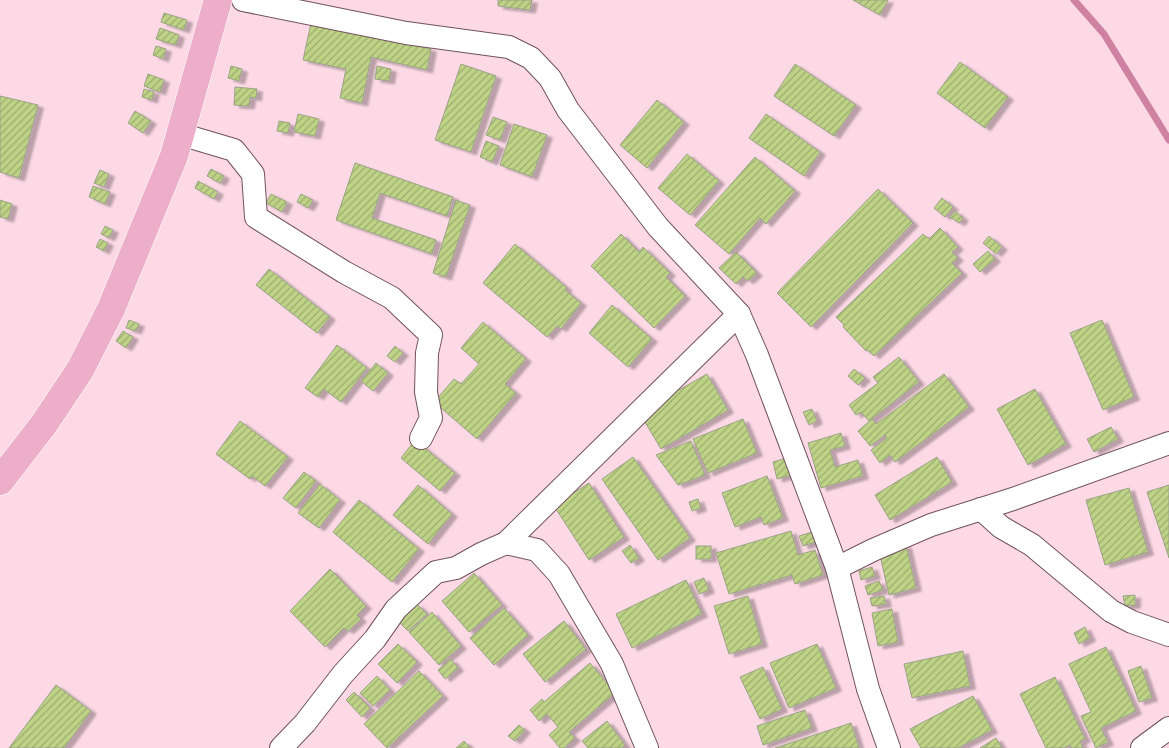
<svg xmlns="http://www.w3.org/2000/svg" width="1169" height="748" viewBox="0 0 1169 748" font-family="Inter,sans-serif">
<defs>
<pattern id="building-hatch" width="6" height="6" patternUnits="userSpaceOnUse" patternTransform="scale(1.25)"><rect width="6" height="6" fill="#bed386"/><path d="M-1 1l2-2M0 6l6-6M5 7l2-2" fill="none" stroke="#9cac6f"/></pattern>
<filter id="shadow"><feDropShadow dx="5.5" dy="3" stdDeviation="1" flood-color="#0004"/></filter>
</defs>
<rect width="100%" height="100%" fill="#fdd9e6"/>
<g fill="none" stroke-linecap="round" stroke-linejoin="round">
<!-- stream -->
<path stroke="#cf81a1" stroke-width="7" d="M1074,0l30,34 65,106"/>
</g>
<!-- building -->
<g fill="url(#building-hatch)" stroke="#9aa385" filter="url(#shadow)">
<path d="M498,0h34l-2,10 -32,-4z"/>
<path d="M853,0h35l-8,15z"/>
<path d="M164,13l23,7 -3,10 -23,-8z"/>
<path d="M311,23l120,26 -4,21 -56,-13 -9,46 -22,-5 6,-29 -43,-9z"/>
<path d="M160,28l19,7 -3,10 -20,-6z"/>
<path d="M156,46l10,3 -3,10 -10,-4z"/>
<path d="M960,62l48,35 -23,31 -48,-35z"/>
<path d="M461,64l35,12 -25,76 -36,-12z"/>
<path d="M795,64l61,41 -22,31 -60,-40z"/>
<path d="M231,66l11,3 -3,12 -11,-3z"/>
<path d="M377,66l14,3 -2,12 -14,-2z"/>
<path d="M148,74l16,6 -4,12 -16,-6z"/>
<path d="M235,87l22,2 -1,9 -6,-1 -1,9 -15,-1z"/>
<path d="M144,89l10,3 -2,8 -10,-3z"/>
<path d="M0,96l38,9 -19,73 -19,-6z"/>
<path d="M657,100l27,22 -37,46 -27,-23z"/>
<path d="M135,111l16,10 -8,12 -15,-10z"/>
<path d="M298,114l21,5 -4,17 -21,-4z"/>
<path d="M766,114l54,38 -16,24 -55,-38z"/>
<path d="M493,117l14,5 -7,18 -14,-5z"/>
<path d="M279,121l11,2 -2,10 -11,-2z"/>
<path d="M514,124l33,11 -15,42 -32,-12z"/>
<path d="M486,141l13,5 -7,16 -12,-5z"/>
<path d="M687,154l32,27 -29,34 -32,-27z"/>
<path d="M755,157l40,34 -29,33 -6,-6 -31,36 -34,-29z"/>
<path d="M355,163l98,34 -6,19 -67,-23 -8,25 64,22 -4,14 -96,-34z"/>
<path d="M211,169l13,7 -4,7 -13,-7z"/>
<path d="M100,170l9,4 -5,13 -10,-4z"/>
<path d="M198,181l20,11 -4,7 -19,-11z"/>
<path d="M93,186l17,6 -5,12 -16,-7z"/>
<path d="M878,189l35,34 -102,104 -34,-34z"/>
<path d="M271,194l16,8 -5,10 -16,-9z"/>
<path d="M301,194l12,6 -5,8 -11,-6z"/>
<path d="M942,198l11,9 -8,10 -11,-9z"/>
<path d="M0,200l12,4 -4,15 -8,-2z"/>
<path d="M456,200l14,5 -24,72 -13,-4z"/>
<path d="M955,211l8,7 -4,5 -9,-6z"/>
<path d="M105,226l8,4 -4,8 -8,-4z"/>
<path d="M940,228l18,19 -6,5 6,6 -6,5 10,10 -88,83 -6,-6 -2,1 -23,-24 1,-2 -8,-8 87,-83 6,5z"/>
<path d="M621,234l18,18 4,-5 27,26 -4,4 19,19 -31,32 -63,-62z"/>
<path d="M989,236l13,11 -6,7 -13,-11z"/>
<path d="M100,239l8,4 -4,8 -8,-4z"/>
<path d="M515,244l52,44 -2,2 16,13 -20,26 -4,-3 -10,11 -64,-54z"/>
<path d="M988,251l7,8 -15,13 -7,-8z"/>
<path d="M736,252l21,21 -9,8 -5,-4 -7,7 -17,-16z"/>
<path d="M269,269l61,48 -13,16 -61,-48z"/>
<path d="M612,305l40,34 -24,28 -39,-34z"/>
<path d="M129,320l10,4 -3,7 -10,-3z"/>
<path d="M1102,320l32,77 -31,13 -33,-77z"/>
<path d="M483,322l43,37 -21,25 11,9 -39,46 -43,-37 20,-23 7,5 18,-20 -18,-16z"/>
<path d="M123,331l10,6 -7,11 -10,-7z"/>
<path d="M337,345l30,23 -26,34 -17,-13 -6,8 -13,-9z"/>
<path d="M395,346l8,7 -8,9 -8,-6z"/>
<path d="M899,357l20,25 -50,39 -8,-9 -5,3 -7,-10 29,-22 -5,-6z"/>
<path d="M376,363l12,10 -15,18 -12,-10z"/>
<path d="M854,369l11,9 -7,7 -10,-9z"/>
<path d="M707,374l21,36 -67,39 -19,-32 36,-29 1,2z"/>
<path d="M944,374l25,33 -74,55 -5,-7 -10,8 -9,-13 16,-12 -2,-3 -15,11 -12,-15 14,-12 4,5z"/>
<path d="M1035,389l31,55 -38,21 -31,-56z"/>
<path d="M812,409l5,12 -8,4 -6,-13z"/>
<path d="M743,419l14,34 -49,20 -15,-34z"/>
<path d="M240,421l48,36 -23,29 -13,-10 -2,3 -34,-25z"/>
<path d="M1111,427l7,12 -24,13 -7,-13z"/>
<path d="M841,433l4,13 -15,4 5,17 23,-7 5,16 -42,12 -13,-45z"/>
<path d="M415,440l40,33 -15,18 -39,-33z"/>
<path d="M691,441l14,34 -27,10 -22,-30z"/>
<path d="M633,457l57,81 -32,22 -56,-81z"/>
<path d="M937,457l15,25 -62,38 -15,-25z"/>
<path d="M787,458l5,17 -15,4 -4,-17z"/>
<path d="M304,472l12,9 -20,27 -13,-10z"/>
<path d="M767,476l16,42 -19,7 -3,-8 -26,10 -13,-34z"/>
<path d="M589,483l35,54 -35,23 -35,-54z"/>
<path d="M320,484l20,16 -21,28 -21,-15z"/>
<path d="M418,485l34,29 -24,30 -35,-29z"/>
<path d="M1169,485v73l-22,-66z"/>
<path d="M1129,488l19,64 -43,13 -19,-65z"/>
<path d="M698,499l3,9 -9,3 -3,-9z"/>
<path d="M359,500l60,49 -27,33 -59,-50z"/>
<path d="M791,531l7,24 17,-5 8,25 -28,9 -3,-9 -63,19 -13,-41z"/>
<path d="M812,532l3,10 -12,4 -4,-10z"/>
<path d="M630,545l9,13 -8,5 -9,-12z"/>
<path d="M906,545l10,43 -27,7 -10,-44z"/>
<rect x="696" y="546" width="15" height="13"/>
<path d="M872,567l3,9 -14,4 -2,-9z"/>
<path d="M330,569l36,37 -9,9 4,4 -13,12 -4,-3 -19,19 -35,-36z"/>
<path d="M474,573l28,32 -33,27 -27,-31z"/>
<path d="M704,578l5,12 -10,4 -5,-12z"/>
<path d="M686,580l16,34 -70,34 -16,-34z"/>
<path d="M879,581l4,9 -15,5 -3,-9z"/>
<path d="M1135,595v10l-10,1 -2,-10z"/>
<path d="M748,596l14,48 -33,10 -15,-48z"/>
<path d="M884,596l2,8 -14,2 -2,-8z"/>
<path d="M417,604l10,10 -19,17 -10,-10z"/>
<path d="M504,608l24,27 -34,30 -24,-27z"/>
<path d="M892,609l6,33 -20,4 -6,-33z"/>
<path d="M432,612l29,34 -22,19 -30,-33z"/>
<path d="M564,621l22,28 -41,33 -22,-28z"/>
<path d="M1085,627l5,11 -11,6 -5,-11z"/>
<path d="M398,644l19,18 -20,21 -19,-19z"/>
<path d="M817,644l19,44 -47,20 -19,-45z"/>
<path d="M1106,647l30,64 -35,17 7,14 -12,6 -15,-32 10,-4 -22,-48z"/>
<path d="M963,651l7,35 -58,12 -8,-34z"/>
<path d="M451,659l7,9 -13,11 -7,-9z"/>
<path d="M590,663l25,30 -46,39 6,6 -11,10h-4l-11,-13 9,-8 -11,-13 -8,7 -9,-11 12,-11 2,3z"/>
<path d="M1141,666l11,32 -13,4 -11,-31z"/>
<path d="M763,667l19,42 -22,10 -20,-42z"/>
<path d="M419,671l24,25 -56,52 -23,-24z"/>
<path d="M377,676l13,14 -17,16 -13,-13z"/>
<path d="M1055,677l30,62 -5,2 3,7h-11l-2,-3 -7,3h-17l-26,-54z"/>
<path d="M56,685l35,26 -27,37h-55z"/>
<path d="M354,692l16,16 -8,9 -16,-17z"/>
<path d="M973,696l19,34 -34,18h-37l-11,-19z"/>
<path d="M805,710l7,18 -49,17 -6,-19z"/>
<path d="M607,721l18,24 -4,3h-33l-6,-7z"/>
<path d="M851,723l8,25h-84z"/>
<path d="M519,725l6,5 -10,11 -7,-5z"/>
<path d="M996,738l6,10h-22z"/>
<path d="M464,741l7,7h-15z"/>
</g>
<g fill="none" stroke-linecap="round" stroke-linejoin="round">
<defs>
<g id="street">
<path d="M243,0l163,33 103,14 22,11 19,20 18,32 90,117 81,87 18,41 80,213 31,121 21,59"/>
<path d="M180,134l54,16 19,24 3,43 88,55 48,26 39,37 -4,18 -1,39 5,26 -10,20"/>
<path d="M981,509l20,18 31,18 79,66 21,11 37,13"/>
<path d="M506,543l31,7 22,24 53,90 35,84"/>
<path d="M837,568l36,-18 58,-25 82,-26 156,-56"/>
<path d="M281,748l24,-25 38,-49 32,-35 21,-30 40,-37 20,-4 25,-14 25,-11 233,-229"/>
<path d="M1142,748l27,-20"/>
</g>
<path id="primary" d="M0,481l44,-57 36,-54 31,-61 63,-153 44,-156"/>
</defs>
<!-- street casing -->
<use href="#street" stroke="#70525d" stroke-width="24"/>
<!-- primary casing -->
<use href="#primary" stroke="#fff" stroke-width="29"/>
<!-- street -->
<use href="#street" stroke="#fff" stroke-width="22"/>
<!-- primary -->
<use href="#primary" stroke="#edaec9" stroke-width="28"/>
</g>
</svg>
